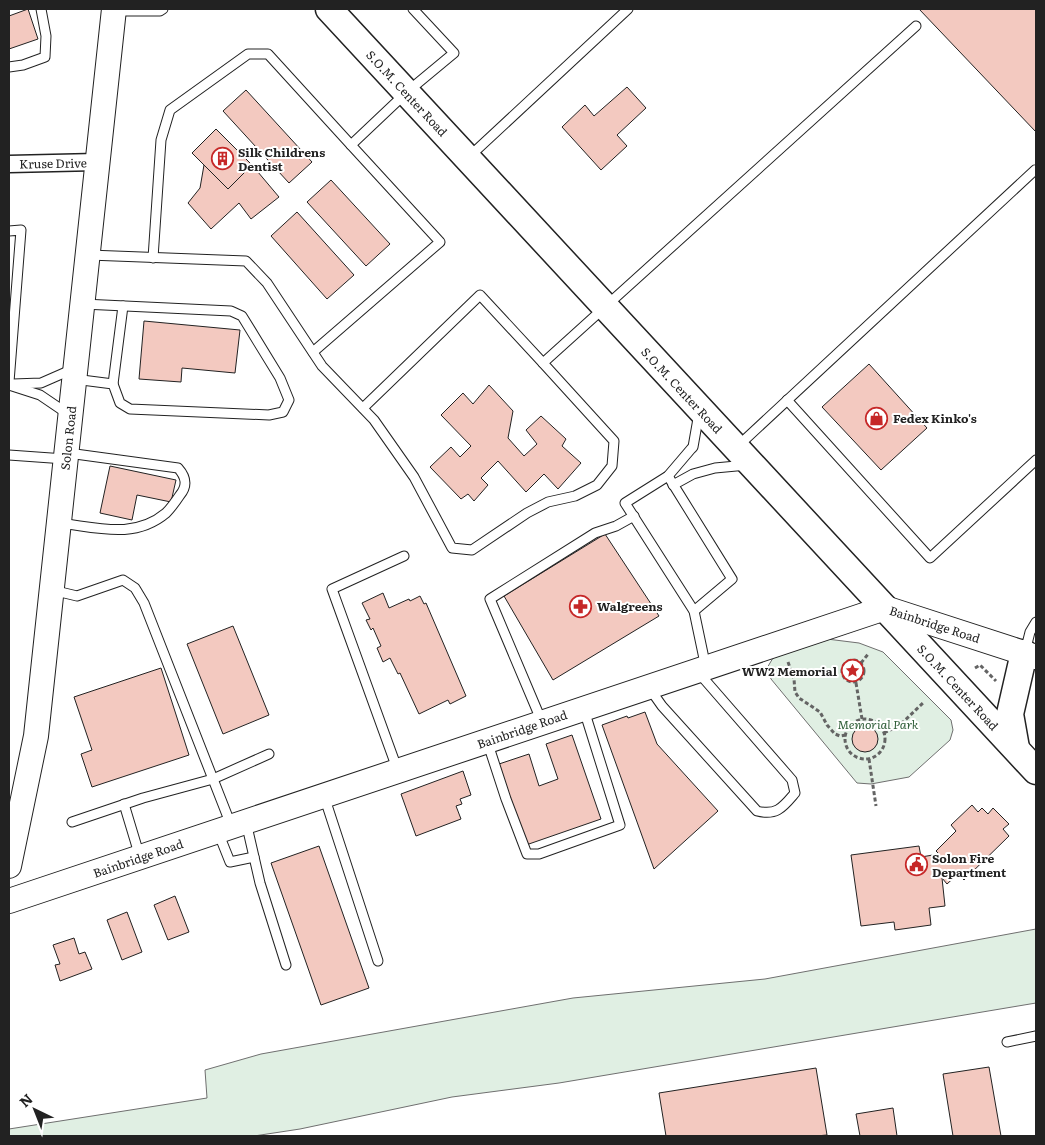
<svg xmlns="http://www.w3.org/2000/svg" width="1045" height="1145" viewBox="0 0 1045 1145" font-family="Literata,serif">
<rect width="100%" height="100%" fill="#fff"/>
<!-- green -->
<g fill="#e0efe3" stroke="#6f6f6f">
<path d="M827,639l32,4 24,9 68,68 2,10 -3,10 -41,37 -38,7 -14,-1 -86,-104 -4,-11 6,-10z"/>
<path d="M1036,929v74l-477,80 -107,14 -152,32 -46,7h-245v-7l198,-31 -2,-28 56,-16 312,-56 192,-19z"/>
</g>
<!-- building -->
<g fill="#f3c9c0" stroke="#222">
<path d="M28,9l10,30 -29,10v-33z"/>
<path d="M919,9h117v123z"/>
<path d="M627,87l19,21 -29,27 10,11 -26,24 -39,-43 23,-22 9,11z"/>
<path d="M246,90l66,72 -23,21 -66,-72z"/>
<path d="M216,129l36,36 -24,24 -36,-36z"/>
<path d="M204,165l24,24 24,-24 27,32 -28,22 -12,-16 -28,26 -23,-26 12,-15z"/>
<path d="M331,180l59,64 -24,22 -59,-64z"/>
<path d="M297,212l57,63 -27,24 -56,-63z"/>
<path d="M144,321l96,9 -5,43 -53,-5 -1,14 -42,-3z"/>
<path d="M869,364l58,64 -46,42 -59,-63z"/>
<path d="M489,385l24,26 -5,27 16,18 13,-12 -11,-14 15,-14 25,23 -4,7 19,17 -23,26 -14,-15 -18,18 -28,-31 -17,17 7,7 -14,16 -6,-7 -7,5 -31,-32 21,-20 9,10 11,-11 -30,-31 22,-22 10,11z"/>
<path d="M110,466l66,14 -5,22 -34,-7 -5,25 -32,-7z"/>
<path d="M605,534l54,82 -106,64 -49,-84z"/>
<path d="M383,593l6,15 20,-9 1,2 10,-5 4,8 2,-1 40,93 -16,8 -2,-4 -29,14 -19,-41 -2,1 -8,-16 -7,4 -6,-14 4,-2 -8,-18 -2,2 -5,-10 4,-1 -8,-16z"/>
<path d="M233,626l36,89 -46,19 -36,-90z"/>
<path d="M161,668l28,87 -97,32 -11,-33 11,-4 -18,-53z"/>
<path d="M645,712l12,32 61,67 -64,58 -52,-144 25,-9 1,2z"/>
<circle cx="865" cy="739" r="13"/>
<path d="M572,735l29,84 -75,26 -27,-81 30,-10 10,32 19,-7 -12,-35z"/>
<path d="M463,771l8,24 -11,4 2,5 -6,2 5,13 -45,17 -15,-42z"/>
<path d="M972,805l6,7 4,-4 6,6 5,-6 16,16 -6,5 6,7 -45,44 -6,-6 -11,10 -5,-6 3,28 -16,2 2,17 -36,5 -1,-8 -33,4 -10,-71 68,-9 2,11 18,-3 -3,-3 20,-20 -5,-6z"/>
<path d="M319,846l50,142 -48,17 -50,-142z"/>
<path d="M175,896l14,36 -21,8 -14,-35z"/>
<path d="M127,912l15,40 -20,8 -15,-40z"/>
<path d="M74,938l5,16 6,-2 7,17 -32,12 -5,-16 5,-1 -7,-19z"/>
<path d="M989,1067l12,69h-48l-10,-62z"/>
<path d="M816,1068l11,67 -11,1h-150l-7,-43z"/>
<path d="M893,1108l4,28h-37l-4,-22z"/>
</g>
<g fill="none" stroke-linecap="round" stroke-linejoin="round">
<defs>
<g id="lane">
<path d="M114,11h46l3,-2"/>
<path d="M9,67l14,-2 22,-8 1,-21 -5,-27"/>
<path d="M470,156l158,-147"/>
<path d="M9,231l12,-1 -12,152"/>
<path d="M89,255l157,6 21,22 55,83 52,54 40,57 38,71 20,2 55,-37 21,-11 27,-6 22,-11 15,-19 2,-25 -71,-78 373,-337"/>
<path d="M153,258l8,-118 9,-30 78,-56h20l83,91 56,-53 47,-39 -41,-44"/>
<path d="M313,352l127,-110 -89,-97"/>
<path d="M74,379l39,5 7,19 10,6 139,6 14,-3 6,-12 -9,-22 -38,-62 -11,-5 -148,-7"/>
<path d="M13,384l28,-1 32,-14"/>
<path d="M113,384l10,-78"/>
<path d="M9,385l31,10 28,19"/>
<path d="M787,400l143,158 106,-98"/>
<path d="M363,408l117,-113 63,68"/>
<path d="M699,413l-6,34 -2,2 -23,27 -43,27 69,108 12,57"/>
<path d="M738,446l297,-276 1,1"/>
<path d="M9,455l56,4"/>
<path d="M668,476l64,103 -38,32"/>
<path d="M673,485l20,-11 22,-6 32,-3"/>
<path d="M59,523c37,4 75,17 107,-10 5,-5 10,-12 14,-18 8,-10 6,-18 -2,-27l-110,-15"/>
<path d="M52,590l25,6 46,-16 12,8 9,15 87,222"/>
<path d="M1025,652l5,-20 6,-10"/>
<path d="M650,689l12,17 95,105c20,5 26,-4 38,-18l-3,-13 -94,-108"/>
<path d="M542,722l-52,-123 105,-66 21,-7 18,-10"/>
<path d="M487,741l19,58 21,55h12l81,-29 -36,-115"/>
<path d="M398,771l-66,-182 72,-33"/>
<path d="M324,796l54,165"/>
<path d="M124,804l16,53"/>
<path d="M72,822l71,-24 70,-19 56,-25"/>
<path d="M246,822l14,61 26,82"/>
<path d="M218,832l12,30 24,-5"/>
<path d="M1007,1042l29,-6"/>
</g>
<path id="street" d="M9,164l88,-2"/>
<g id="secondary">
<path d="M9,866l27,-130 78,-727"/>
<path d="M9,901l876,-293 151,49"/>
</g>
<g id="primary">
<path d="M329,9l707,762"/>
<path d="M1016,748l-6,-34 14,-61"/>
</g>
</defs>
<!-- lane casing -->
<use href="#lane" stroke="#222" stroke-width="11"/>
<!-- street casing -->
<use href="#street" stroke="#222" stroke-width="19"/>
<!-- secondary casing -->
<use href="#secondary" stroke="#222" stroke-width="26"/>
<!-- primary casing -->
<use href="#primary" stroke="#222" stroke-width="29"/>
<!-- path -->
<g stroke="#646464" stroke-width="3" stroke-dasharray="4 2.5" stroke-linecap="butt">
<circle cx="853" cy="671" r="11"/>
<path d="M788,662l6,17 1,13 4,6 21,14 7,13 8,9 5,2 6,-1"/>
<path d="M861,663l8,-10"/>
<path d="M975,668l5,-3 16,16"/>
<path d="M856,683l6,36"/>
<circle cx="865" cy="739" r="20"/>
<path d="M884,733l16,-8 24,-23"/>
<path d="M869,759l7,47"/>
</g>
<!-- lane -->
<use href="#lane" stroke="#fff" stroke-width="9"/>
<!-- street -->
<use href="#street" stroke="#fff" stroke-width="16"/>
<!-- secondary -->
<use href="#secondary" stroke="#fff" stroke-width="24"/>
<!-- primary -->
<use href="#primary" stroke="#fff" stroke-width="26"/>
</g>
<!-- icons -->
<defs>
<symbol id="building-ring" viewBox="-11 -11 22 22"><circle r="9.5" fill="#fff" stroke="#c62828" stroke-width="1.5"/><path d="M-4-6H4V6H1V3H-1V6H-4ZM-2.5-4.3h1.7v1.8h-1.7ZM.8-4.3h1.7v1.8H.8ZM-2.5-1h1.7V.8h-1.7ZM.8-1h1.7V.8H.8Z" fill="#c62828"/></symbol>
<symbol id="shop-ring" viewBox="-11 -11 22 22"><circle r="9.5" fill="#fff" stroke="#c62828" stroke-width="1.5"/><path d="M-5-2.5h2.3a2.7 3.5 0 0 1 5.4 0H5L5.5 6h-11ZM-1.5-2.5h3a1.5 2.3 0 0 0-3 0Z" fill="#c62828"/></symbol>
<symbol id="pharmacy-ring" viewBox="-11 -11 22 22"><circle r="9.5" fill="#fff" stroke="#c62828" stroke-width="1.5"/><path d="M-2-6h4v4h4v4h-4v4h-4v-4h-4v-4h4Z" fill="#c62828"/></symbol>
<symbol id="sight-ring" viewBox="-11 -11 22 22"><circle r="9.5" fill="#fff" stroke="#c62828" stroke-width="1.5"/><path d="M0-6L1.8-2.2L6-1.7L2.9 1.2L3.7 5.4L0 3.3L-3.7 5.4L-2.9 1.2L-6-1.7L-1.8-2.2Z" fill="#c62828"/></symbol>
<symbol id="civic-ring" viewBox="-11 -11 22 22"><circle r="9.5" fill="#fff" stroke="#c62828" stroke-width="1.5"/><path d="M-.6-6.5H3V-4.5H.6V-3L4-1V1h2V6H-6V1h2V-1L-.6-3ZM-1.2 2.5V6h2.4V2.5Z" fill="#c62828"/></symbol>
</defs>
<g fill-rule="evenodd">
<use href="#building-ring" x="210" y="146" width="25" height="25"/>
<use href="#shop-ring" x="864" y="406" width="25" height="25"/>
<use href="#pharmacy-ring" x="568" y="594" width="25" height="25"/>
<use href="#sight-ring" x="840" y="658" width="25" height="25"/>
<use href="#civic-ring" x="904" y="852" width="25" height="25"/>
</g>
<g text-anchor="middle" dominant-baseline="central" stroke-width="4" stroke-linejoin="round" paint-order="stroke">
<!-- street labels -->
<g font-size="12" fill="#222" stroke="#fff">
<text transform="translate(407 93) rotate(47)">S.O.M. Center Road</text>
<text transform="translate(53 163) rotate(-1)">Kruse Drive</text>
<text transform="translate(682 390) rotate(47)">S.O.M. Center Road</text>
<text transform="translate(68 438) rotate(-84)">Solon Road</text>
<text transform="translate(935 624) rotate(18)">Bainbridge Road</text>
<text transform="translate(958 687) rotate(47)">S.O.M. Center Road</text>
<text transform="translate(522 729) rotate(-19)">Bainbridge Road</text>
<text transform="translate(138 858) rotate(-19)">Bainbridge Road</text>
</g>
<!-- poi labels -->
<g font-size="12" font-weight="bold" fill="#222" stroke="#fff" text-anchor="start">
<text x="238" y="152">Silk Childrens<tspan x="238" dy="14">Dentist</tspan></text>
<text x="893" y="418">Fedex Kinko's</text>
<text x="597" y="606">Walgreens</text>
<text x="837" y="671" text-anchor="end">WW2 Memorial</text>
<text x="932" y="858">Solon Fire<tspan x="932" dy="14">Department</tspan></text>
</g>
<!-- park labels -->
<g font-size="12" font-style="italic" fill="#2f5e38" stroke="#fff">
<text x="878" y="724">Memorial Park</text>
</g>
</g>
<!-- border -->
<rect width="1045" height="1145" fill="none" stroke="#222222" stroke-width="20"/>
<!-- north arrow -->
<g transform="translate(35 1110) rotate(317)" stroke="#ffffff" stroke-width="4" paint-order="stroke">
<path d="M0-4L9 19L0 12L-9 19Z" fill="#222222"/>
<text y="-8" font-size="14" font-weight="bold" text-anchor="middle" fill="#222222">N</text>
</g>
</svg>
